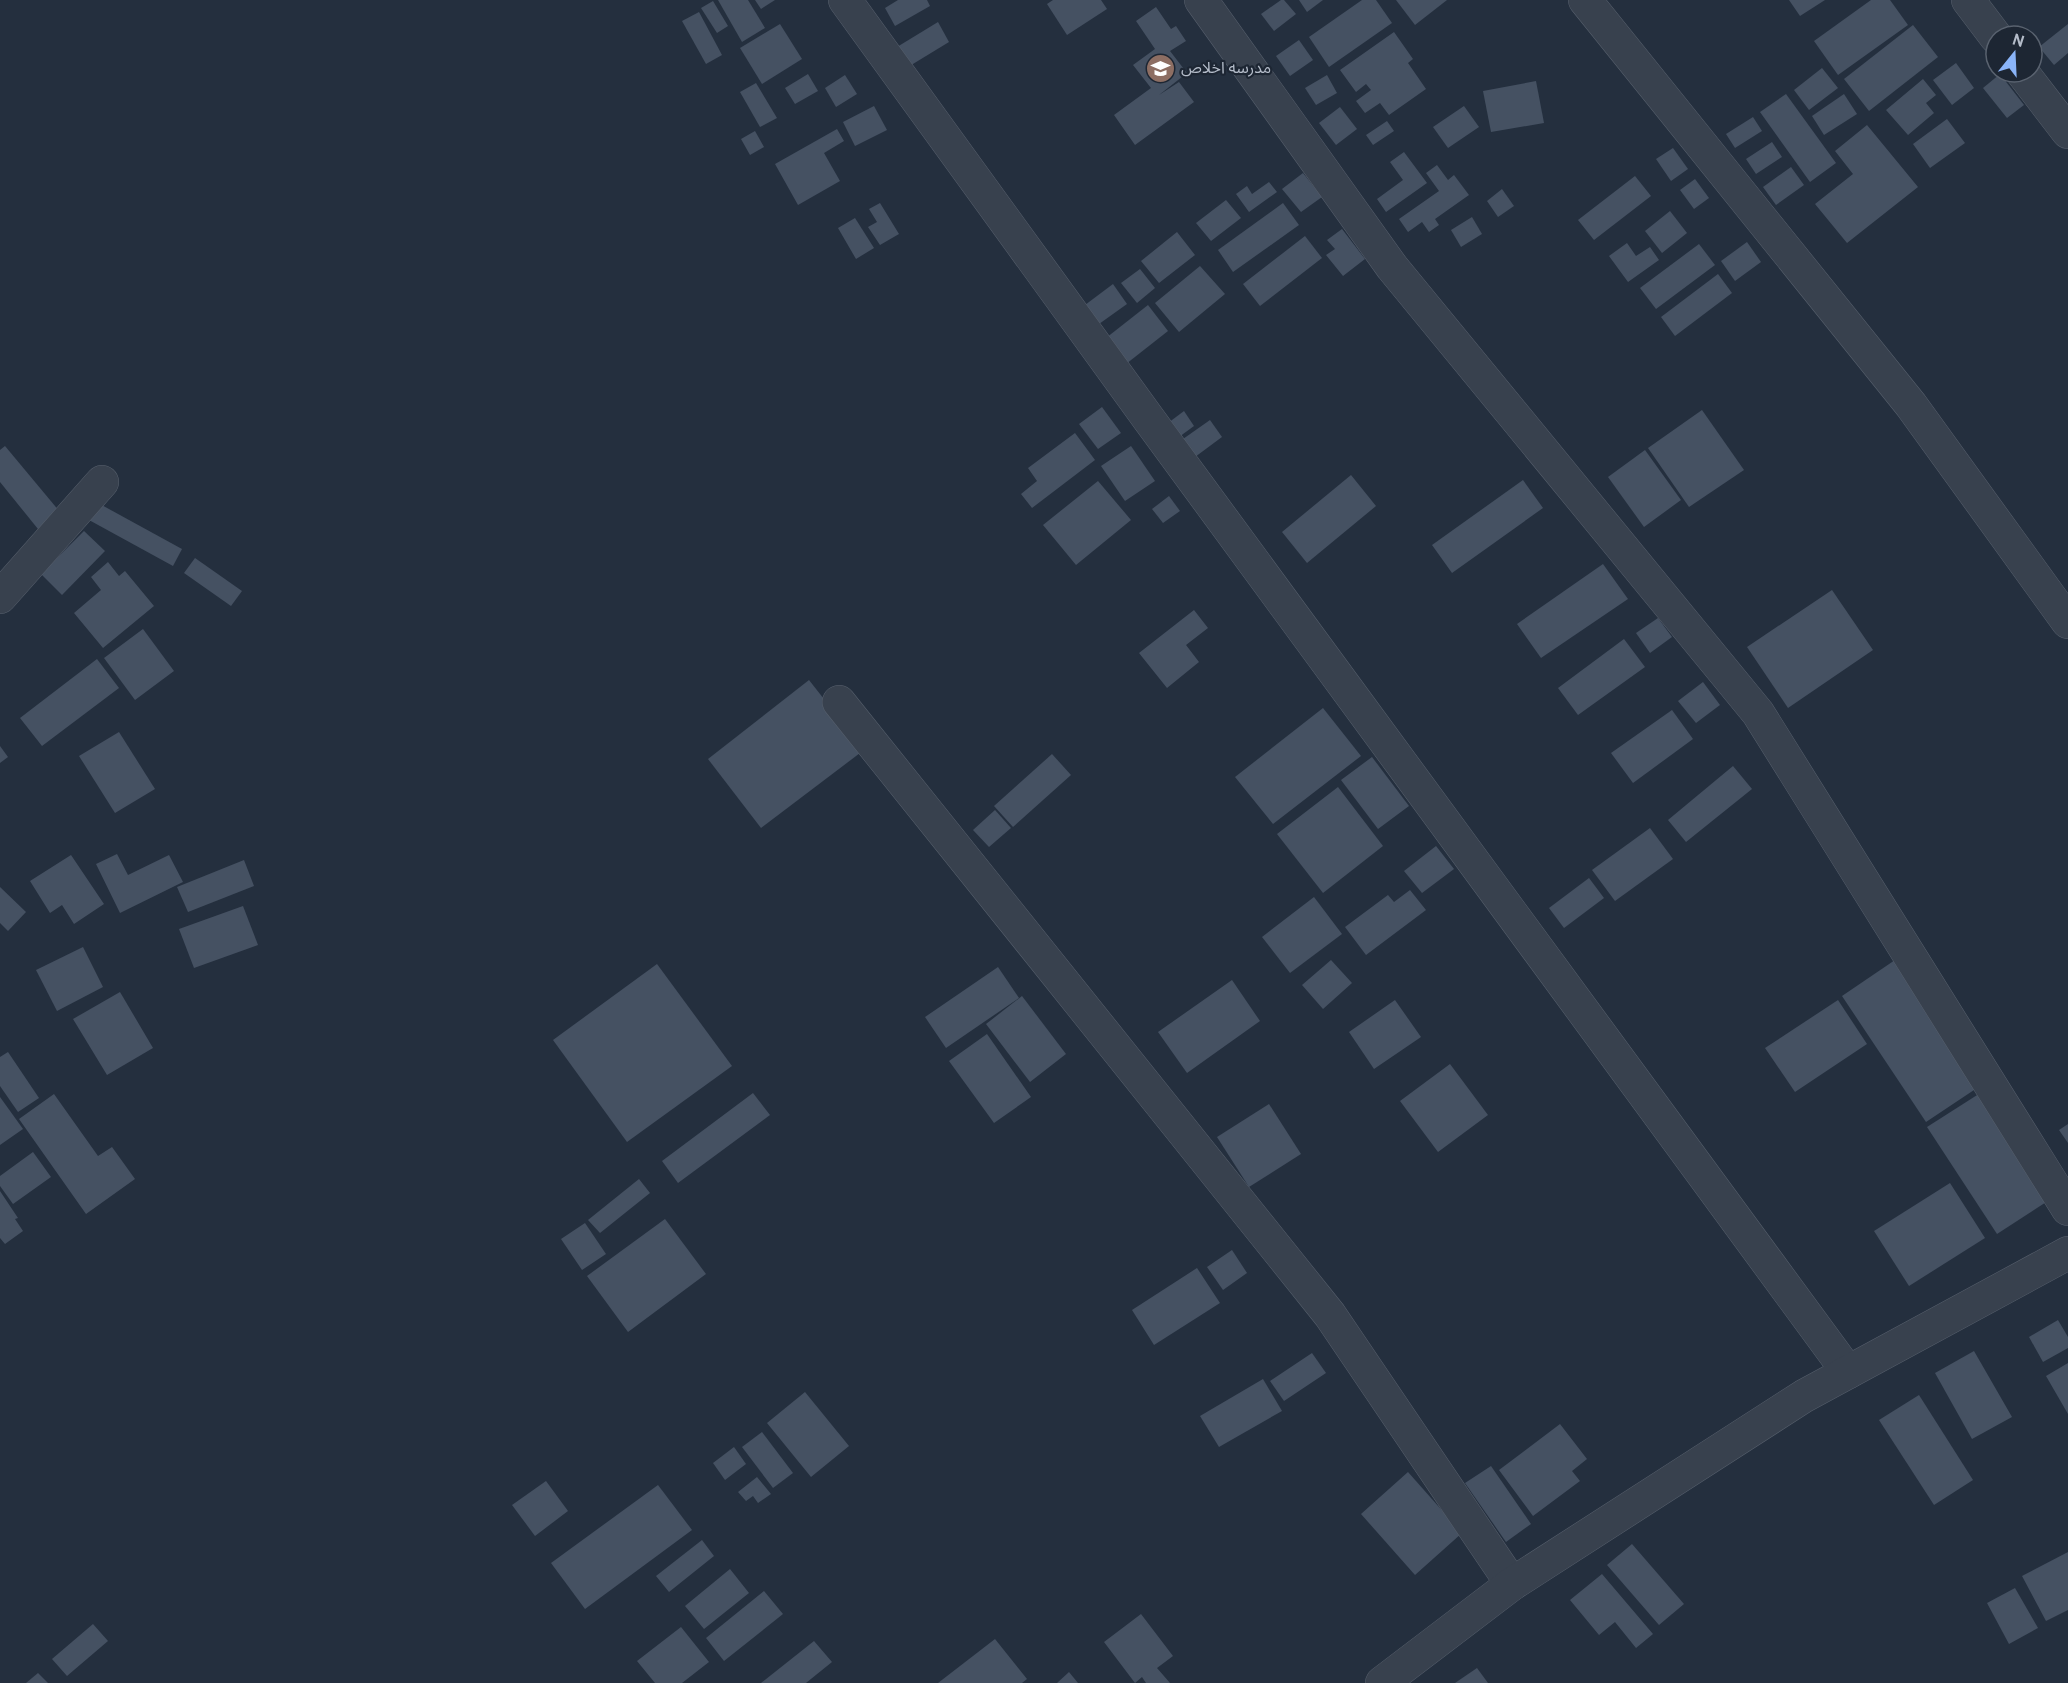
<svg xmlns="http://www.w3.org/2000/svg" width="2068" height="1683" viewBox="0 0 2068 1683" font-family="Overpass,'Noto Sans Arabic',sans-serif">
<rect width="100%" height="100%" fill="#242f3e"/>
<!-- building -->
<g fill="#455162">
<path d="M718,0h30l17,28 -23,14z"/>
<path d="M755,0h20l-14,9z"/>
<path d="M898,0h29l3,6 -35,20 -10,-18z"/>
<path d="M1053,0h48l6,9 -40,26 -20,-31z"/>
<path d="M1281,0h3l12,14 -22,17 -13,-17z"/>
<path d="M1299,0h24l-16,12z"/>
<path d="M1362,0h14l16,23 -63,44 -20,-30z"/>
<path d="M1396,0h51l-32,25z"/>
<path d="M1789,0h36l-25,16z"/>
<path d="M1871,0h19l18,25 -70,50 -24,-34z"/>
<path d="M713,1l15,25 -11,7 -16,-25z"/>
<path d="M1156,7l15,22 5,-3 10,15 -16,10 17,22 -28,22 20,-13 15,20 -59,43 -21,-30 37,-27 -18,-23 22,-16 -19,-28z"/>
<path d="M699,12l23,43 -16,9 -24,-43z"/>
<path d="M938,22l11,20 -41,25 -11,-20z"/>
<path d="M780,24l22,35 -40,25 -22,-36z"/>
<path d="M2068,24v29l-14,12 -15,-18z"/>
<path d="M1913,25l25,32 -69,54 -25,-32z"/>
<path d="M1394,32l19,27 -5,4 18,26 -37,26 -9,-12 -15,10 -9,-12 15,-11 -5,-6 -10,8 -16,-22z"/>
<path d="M1299,40l14,20 -23,16 -14,-20z"/>
<path d="M1956,63l18,25 -22,17 -19,-25z"/>
<path d="M1822,68l16,20 -29,22 -15,-20z"/>
<path d="M808,74l10,17 -23,13 -10,-16z"/>
<path d="M2000,74l24,31 -17,13 -24,-30z"/>
<path d="M845,75l12,19 -21,13 -11,-19z"/>
<path d="M1327,75l10,18 -21,12 -11,-17z"/>
<path d="M1923,79l13,16 -10,8 8,10 -26,22 -22,-25z"/>
<path d="M1536,81l8,42 -53,9 -8,-41z"/>
<path d="M756,83l21,35 -17,9 -20,-35z"/>
<path d="M1786,94l50,69 -26,19 -50,-70z"/>
<path d="M1844,94l13,20 -33,21 -12,-19z"/>
<path d="M874,106l13,24 -32,16 -12,-24z"/>
<path d="M1464,106l15,21 -31,21 -15,-21z"/>
<path d="M1340,107l17,22 -21,16 -17,-22z"/>
<path d="M1753,117l9,14 -27,17 -9,-14z"/>
<path d="M1947,119l18,24 -35,25 -17,-24z"/>
<path d="M1387,121l7,10 -21,14 -7,-10z"/>
<path d="M1867,125l51,62 -71,56 -32,-39 38,-30 -18,-23z"/>
<path d="M837,129l7,12 -20,12 16,28 -42,24 -23,-41z"/>
<path d="M755,131l9,16 -14,8 -9,-16z"/>
<path d="M1772,142l10,15 -26,17 -10,-15z"/>
<path d="M1673,148l15,21 -17,12 -15,-22z"/>
<path d="M1404,152l23,31 -41,29 -9,-13 26,-19 -13,-18z"/>
<path d="M1437,165l11,15 6,-5 15,20 -34,24 4,6 -10,7 -7,-10 -14,10 -9,-13 40,-28 -13,-18z"/>
<path d="M1791,167l13,18 -28,20 -13,-18z"/>
<path d="M1303,173l19,24 -21,15 -19,-23z"/>
<path d="M1635,176l16,20 -57,44 -16,-20z"/>
<path d="M1695,179l14,19 -15,11 -14,-19z"/>
<path d="M1269,182l8,10 -28,20 -13,-18 11,-8 5,8z"/>
<path d="M1502,189l12,17 -16,11 -11,-16z"/>
<path d="M1226,200l15,18 -30,23 -15,-18z"/>
<path d="M880,203l19,31 -19,11 -12,-18 9,-5 -8,-13z"/>
<path d="M1283,203l16,22 -66,47 -15,-22z"/>
<path d="M1670,211l17,22 -25,20 -17,-22z"/>
<path d="M1472,217l10,17 -21,13 -10,-17z"/>
<path d="M855,218l19,30 -18,11 -18,-31z"/>
<path d="M1342,229l23,30 -22,17 -17,-21 9,-6 -8,-9z"/>
<path d="M1177,232l18,23 -36,28 -18,-22z"/>
<path d="M1305,236l17,22 -62,48 -17,-22z"/>
<path d="M1747,242l14,20 -26,19 -14,-20z"/>
<path d="M1627,243l9,13 14,-9 9,13 -31,22 -19,-26z"/>
<path d="M1699,244l16,21 -59,44 -16,-21z"/>
<path d="M1200,266l25,28 -46,38 -24,-29z"/>
<path d="M1140,269l15,19 -18,15 -16,-20z"/>
<path d="M1718,274l14,19 -57,43 -14,-19z"/>
<path d="M1113,284l14,20 -28,20 -14,-19z"/>
<path d="M1148,305l20,26 -42,33 -20,-26z"/>
<path d="M1102,407l19,26 -23,16 -19,-25z"/>
<path d="M1702,410l42,60 -55,37 -41,-59z"/>
<path d="M1184,411l10,15 -15,11 -11,-14z"/>
<path d="M1210,420l12,17 -27,20 -12,-18z"/>
<path d="M1075,433l20,27 -63,48 -11,-14 16,-13 -9,-13z"/>
<path d="M5,446l55,66 -22,17 -38,-47v-32z"/>
<path d="M1131,446l24,35 -30,20 -24,-35z"/>
<path d="M1645,450l36,50 -37,27 -36,-50z"/>
<path d="M1351,475l25,31 -69,57 -25,-31z"/>
<path d="M1523,480l20,28 -91,65 -20,-28z"/>
<path d="M1098,481l33,39 -55,45 -33,-40z"/>
<path d="M1169,496l11,15 -17,12 -11,-14z"/>
<path d="M98,503l84,46 -9,17 -84,-46z"/>
<path d="M84,531l21,20 -43,44 -21,-21z"/>
<path d="M195,558l47,33 -11,15 -47,-33z"/>
<path d="M108,562l11,14 6,-5 29,35 -51,42 -29,-35 27,-23 -10,-13z"/>
<path d="M1603,564l25,35 -87,59 -24,-34z"/>
<path d="M1832,590l41,60 -85,58 -41,-61z"/>
<path d="M1194,610l14,18 -22,17 13,17 -32,26 -28,-35z"/>
<path d="M1658,618l14,19 -22,16 -14,-20z"/>
<path d="M143,629l31,42 -39,29 -31,-42z"/>
<path d="M1624,639l21,28 -67,48 -20,-27z"/>
<path d="M97,659l22,29 -77,58 -22,-28z"/>
<path d="M809,680l55,70 -103,78 -53,-69z"/>
<path d="M1703,682l17,23 -24,18 -18,-22z"/>
<path d="M1323,708l38,48 -88,68 -38,-47z"/>
<path d="M1672,710l21,29 -60,44 -22,-30z"/>
<path d="M119,732l36,57 -40,24 -36,-57z"/>
<path d="M0,746l8,11 -8,6z"/>
<path d="M1052,754l19,21 -58,52 -19,-21z"/>
<path d="M1372,757l37,49 -31,23 -37,-49z"/>
<path d="M1733,766l19,23 -66,53 -18,-22z"/>
<path d="M1338,787l45,59 -60,47 -46,-59z"/>
<path d="M995,810l16,18 -22,19 -16,-17z"/>
<path d="M1650,828l23,31 -58,42 -23,-31z"/>
<path d="M1436,846l18,23 -32,24 -18,-22z"/>
<path d="M117,854l11,21 41,-20 14,27 -63,31 -24,-49z"/>
<path d="M71,855l33,49 -30,20 -12,-19 -12,8 -20,-32z"/>
<path d="M244,860l10,26 -66,26 -11,-25z"/>
<path d="M1589,878l15,20 -40,30 -15,-20z"/>
<path d="M0,887l26,25 -18,19 -8,-8z"/>
<path d="M1410,890l16,20 -60,45 -21,-28 43,-32 6,7z"/>
<path d="M1314,897l28,37 -52,39 -28,-36z"/>
<path d="M243,906l15,39 -64,23 -15,-39z"/>
<path d="M83,947l20,40 -46,24 -21,-41z"/>
<path d="M1331,960l21,23 -29,26 -21,-24z"/>
<path d="M1895,960l85,126 -54,36 -84,-126z"/>
<path d="M657,964l75,102 -105,76 -74,-102z"/>
<path d="M998,967l21,31 -73,50 -21,-31z"/>
<path d="M1232,980l28,41 -73,52 -29,-41z"/>
<path d="M120,992l33,56 -46,27 -34,-56z"/>
<path d="M1022,996l44,58 -36,28 -44,-58z"/>
<path d="M1395,1000l26,37 -47,32 -25,-37z"/>
<path d="M1838,1000l29,44 -72,48 -30,-44z"/>
<path d="M987,1034l44,63 -37,26 -45,-62z"/>
<path d="M8,1052l31,46 -21,14 -18,-26v-29z"/>
<path d="M1450,1064l38,51 -50,37 -38,-51z"/>
<path d="M1985,1090l69,107 -57,37 -70,-107z"/>
<path d="M753,1093l17,22 -92,68 -16,-22z"/>
<path d="M54,1094l44,62 14,-9 23,32 -49,35 -67,-95z"/>
<path d="M0,1097l23,32 -23,16z"/>
<path d="M1269,1104l32,50 -52,33 -32,-50z"/>
<path d="M2068,1124v19l-9,-13z"/>
<path d="M33,1152l18,25 -38,27 -13,-18v-10z"/>
<path d="M639,1179l11,14 -50,40 -12,-13z"/>
<path d="M1950,1183l35,55 -76,48 -35,-55z"/>
<path d="M0,1191l18,27 -3,1 8,12 -18,13 -5,-6z"/>
<path d="M665,1219l41,55 -78,58 -41,-56z"/>
<path d="M585,1223l21,31 -24,16 -21,-31z"/>
<path d="M1232,1250l15,23 -24,17 -16,-23z"/>
<path d="M1197,1268l23,35 -66,42 -22,-35z"/>
<path d="M2058,1320l10,17v11l-25,14 -14,-25z"/>
<path d="M1974,1351l38,66 -40,22 -37,-66z"/>
<path d="M1312,1353l14,20 -42,28 -14,-20z"/>
<path d="M2068,1363v51l-22,-38z"/>
<path d="M1263,1379l19,32 -63,36 -19,-31z"/>
<path d="M805,1392l44,54 -38,31 -44,-54z"/>
<path d="M1919,1395l54,85 -39,25 -55,-85z"/>
<path d="M1560,1424l27,35 -15,12 8,10 -47,35 -34,-46z"/>
<path d="M762,1432l31,41 -20,15 -31,-41z"/>
<path d="M734,1447l12,17 -21,16 -12,-17z"/>
<path d="M1491,1466l40,58 -25,18 -41,-59z"/>
<path d="M1408,1472l54,61 -47,42 -54,-61z"/>
<path d="M757,1477l14,17 -13,9 -5,-7 -7,5 -8,-9z"/>
<path d="M546,1481l22,30 -33,25 -23,-31z"/>
<path d="M658,1485l34,45 -107,79 -34,-46z"/>
<path d="M702,1540l12,16 -45,36 -13,-16z"/>
<path d="M1632,1544l52,60 -25,21 -52,-60z"/>
<path d="M2068,1552v58l-22,11 -24,-45z"/>
<path d="M730,1569l19,24 -45,36 -19,-23z"/>
<path d="M1602,1574l51,60 -17,14 -21,-26 -16,13 -29,-35z"/>
<path d="M2015,1588l23,40 -29,16 -22,-41z"/>
<path d="M764,1591l19,23 -59,47 -18,-23z"/>
<path d="M1141,1614l32,42 -16,12 13,15h-24l-4,-6 -7,6 -31,-41z"/>
<path d="M93,1624l15,17 -41,35 -15,-17z"/>
<path d="M681,1627l28,35 -27,21h-27l-18,-22z"/>
<path d="M995,1639l32,40 -5,4h-84z"/>
<path d="M814,1641l18,21 -26,21h-45z"/>
<path d="M1477,1668l11,15h-33z"/>
<path d="M1069,1672l9,11h-21z"/>
<path d="M38,1673l10,10h-22z"/>
</g>
<g fill="none" stroke-linecap="round" stroke-linejoin="round">
<defs>
<g id="minor">
<path d="M845,0l303,418 700,954"/>
<path d="M1201,0l191,267 366,446 310,496"/>
<path d="M1585,0l326,405 157,217"/>
<path d="M1968,0l28,37"/>
<path d="M2022,72l46,60"/>
<path d="M0,597l102,-115"/>
<path d="M839,702l491,613 182,269"/>
<path d="M1382,1683l130,-99 292,-188 264,-143"/>
</g>
</defs>
<!-- minor casing -->
<use href="#minor" stroke="#565f6c" stroke-width="34"/>
<!-- minor -->
<use href="#minor" stroke="#38414e" stroke-width="33"/>
</g>
<!-- icons -->
<defs>
<symbol id="school-disc" viewBox="-11 -11 22 22"><circle r="9.5" fill="#8d6e63" stroke="#1d2633"/><path d="M0-5L7-2L0 1L-7-2ZM-4 1L0 2.5L4 1V4Q0 6-4 4Z" fill="#fff"/></symbol>
</defs>
<g fill-rule="evenodd">
<use href="#school-disc" x="1144" y="52" width="33" height="33"/>
</g>
<g text-anchor="middle" dominant-baseline="central" stroke-width="4.5" stroke-linejoin="round" paint-order="stroke">
<!-- poi labels -->
<g font-size="16" fill="#b4bcc9" stroke="#1d2633" text-anchor="start">
<text x="1181" y="69">مدرسه اخلاص</text>
</g>
</g>
<!-- north arrow -->
<g transform="translate(2014 54) rotate(18)"><circle r="28" fill="#1d2633" stroke="#59626f" stroke-width="1.5"/>
<path d="M0-4.5L10 22L0 15L-10 22Z" fill="#8ab4f8"/>
<text y="-9" font-size="16" font-weight="bold" text-anchor="middle" fill="#b4bcc9">N</text>
</g>
</svg>
